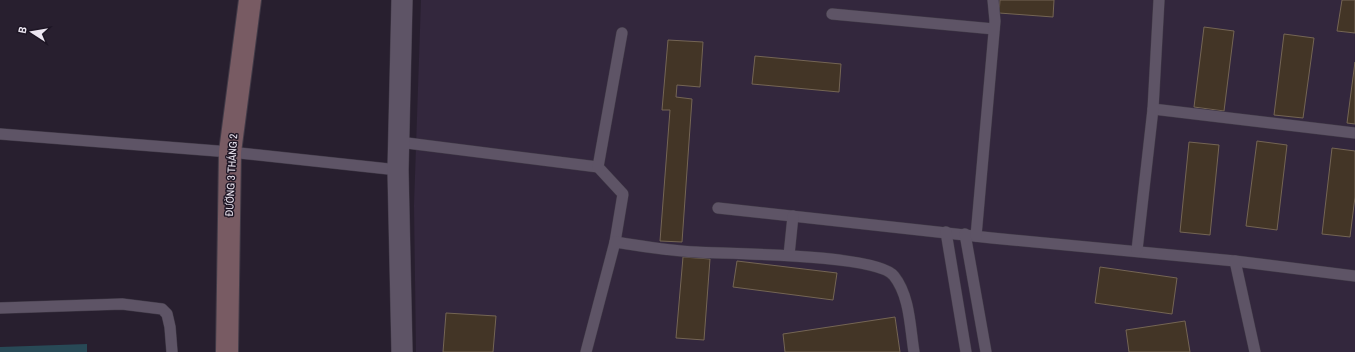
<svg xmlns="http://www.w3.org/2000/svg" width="1355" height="352" viewBox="0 0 1355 352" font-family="'Archivo Narrow',sans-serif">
<rect width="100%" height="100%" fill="#281f2f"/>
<!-- built -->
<path fill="#33273d" d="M421,0h934v352h-939l-2,-147z"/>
<!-- water -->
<path fill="#284956" d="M87,344v8h-87v-5z"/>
<!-- building -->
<g fill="#433526" stroke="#746554">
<path d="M1000,0h54l-1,17 -54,-4z"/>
<path d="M1342,0h13v33l-18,-2z"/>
<path d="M1204,27l30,4 -10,80 -30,-4z"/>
<path d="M1284,34l30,4 -11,80 -29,-3z"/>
<path d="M668,40l35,2 -3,45 -23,-2 -1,12 16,2 -10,143 -22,-1 10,-131h-8z"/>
<path d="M755,56l86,8 -2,28 -87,-8z"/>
<path d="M1355,62v62l-8,-1z"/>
<path d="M1257,141l30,4 -10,85 -31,-4z"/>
<path d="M1189,142l30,3 -9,90 -30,-3z"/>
<path d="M1332,148l23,3v46l-5,40 -28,-3z"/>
<path d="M683,257l27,2 -6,81 -28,-2z"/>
<path d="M737,261l100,12 -4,27 -100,-13z"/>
<path d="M1100,267l77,11 -5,36 -77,-11z"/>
<path d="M446,313l50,3 -3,36h-50z"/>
<path d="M895,317l5,35h-115l-2,-18z"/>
<path d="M1185,321l5,31h-61l-3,-22z"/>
</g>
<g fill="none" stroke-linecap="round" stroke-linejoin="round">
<defs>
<g id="lane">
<path d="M832,14l162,15"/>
<path d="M1153,109l202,24"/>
<path d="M0,134l230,18 168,18"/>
<path d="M399,142l199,25"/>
<path d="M718,208l274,30 243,23 120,15"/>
<path d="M946,232l20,120"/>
<path d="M965,234l21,118"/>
<path d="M976,236l19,-215 -2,-21"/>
<path d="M615,242l8,-48 -25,-27 24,-134"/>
<path d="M1137,250l16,-141 6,-109"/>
<path d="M789,255l4,-39"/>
<path d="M1235,261l20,91"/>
<path d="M0,308l122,-4 40,5 5,5 3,13 2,25"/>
<path d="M586,352l29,-110c27,4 54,9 81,10 33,2 181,2 198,24 16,20 16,52 20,76"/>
</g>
<path id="street" d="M402,352l-4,-182 4,-170"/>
<path id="secondary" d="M227,352l3,-200 20,-152"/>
</defs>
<!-- lane casing -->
<use href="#lane" stroke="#413a47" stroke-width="12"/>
<!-- street casing -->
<use href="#street" stroke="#413a47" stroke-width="22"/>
<!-- secondary casing -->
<use href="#secondary" stroke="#413a47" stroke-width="24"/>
<!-- lane -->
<use href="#lane" stroke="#5e5466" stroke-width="11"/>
<!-- street -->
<use href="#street" stroke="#5e5466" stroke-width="21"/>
<!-- secondary -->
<use href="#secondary" stroke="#785b63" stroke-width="22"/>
</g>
<g text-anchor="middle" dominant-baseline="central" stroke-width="3" stroke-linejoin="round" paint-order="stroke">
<!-- street labels -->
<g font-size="11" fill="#ece6f1" stroke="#1e1625">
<text transform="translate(231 175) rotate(-87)">ĐƯỜNG 3 THÁNG 2</text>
</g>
</g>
<!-- north arrow -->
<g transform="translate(32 32) rotate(282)" stroke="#1e1625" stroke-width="3" paint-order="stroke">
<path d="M0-3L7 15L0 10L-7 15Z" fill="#ece6f1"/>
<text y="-6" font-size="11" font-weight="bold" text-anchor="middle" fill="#ece6f1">B</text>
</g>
</svg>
